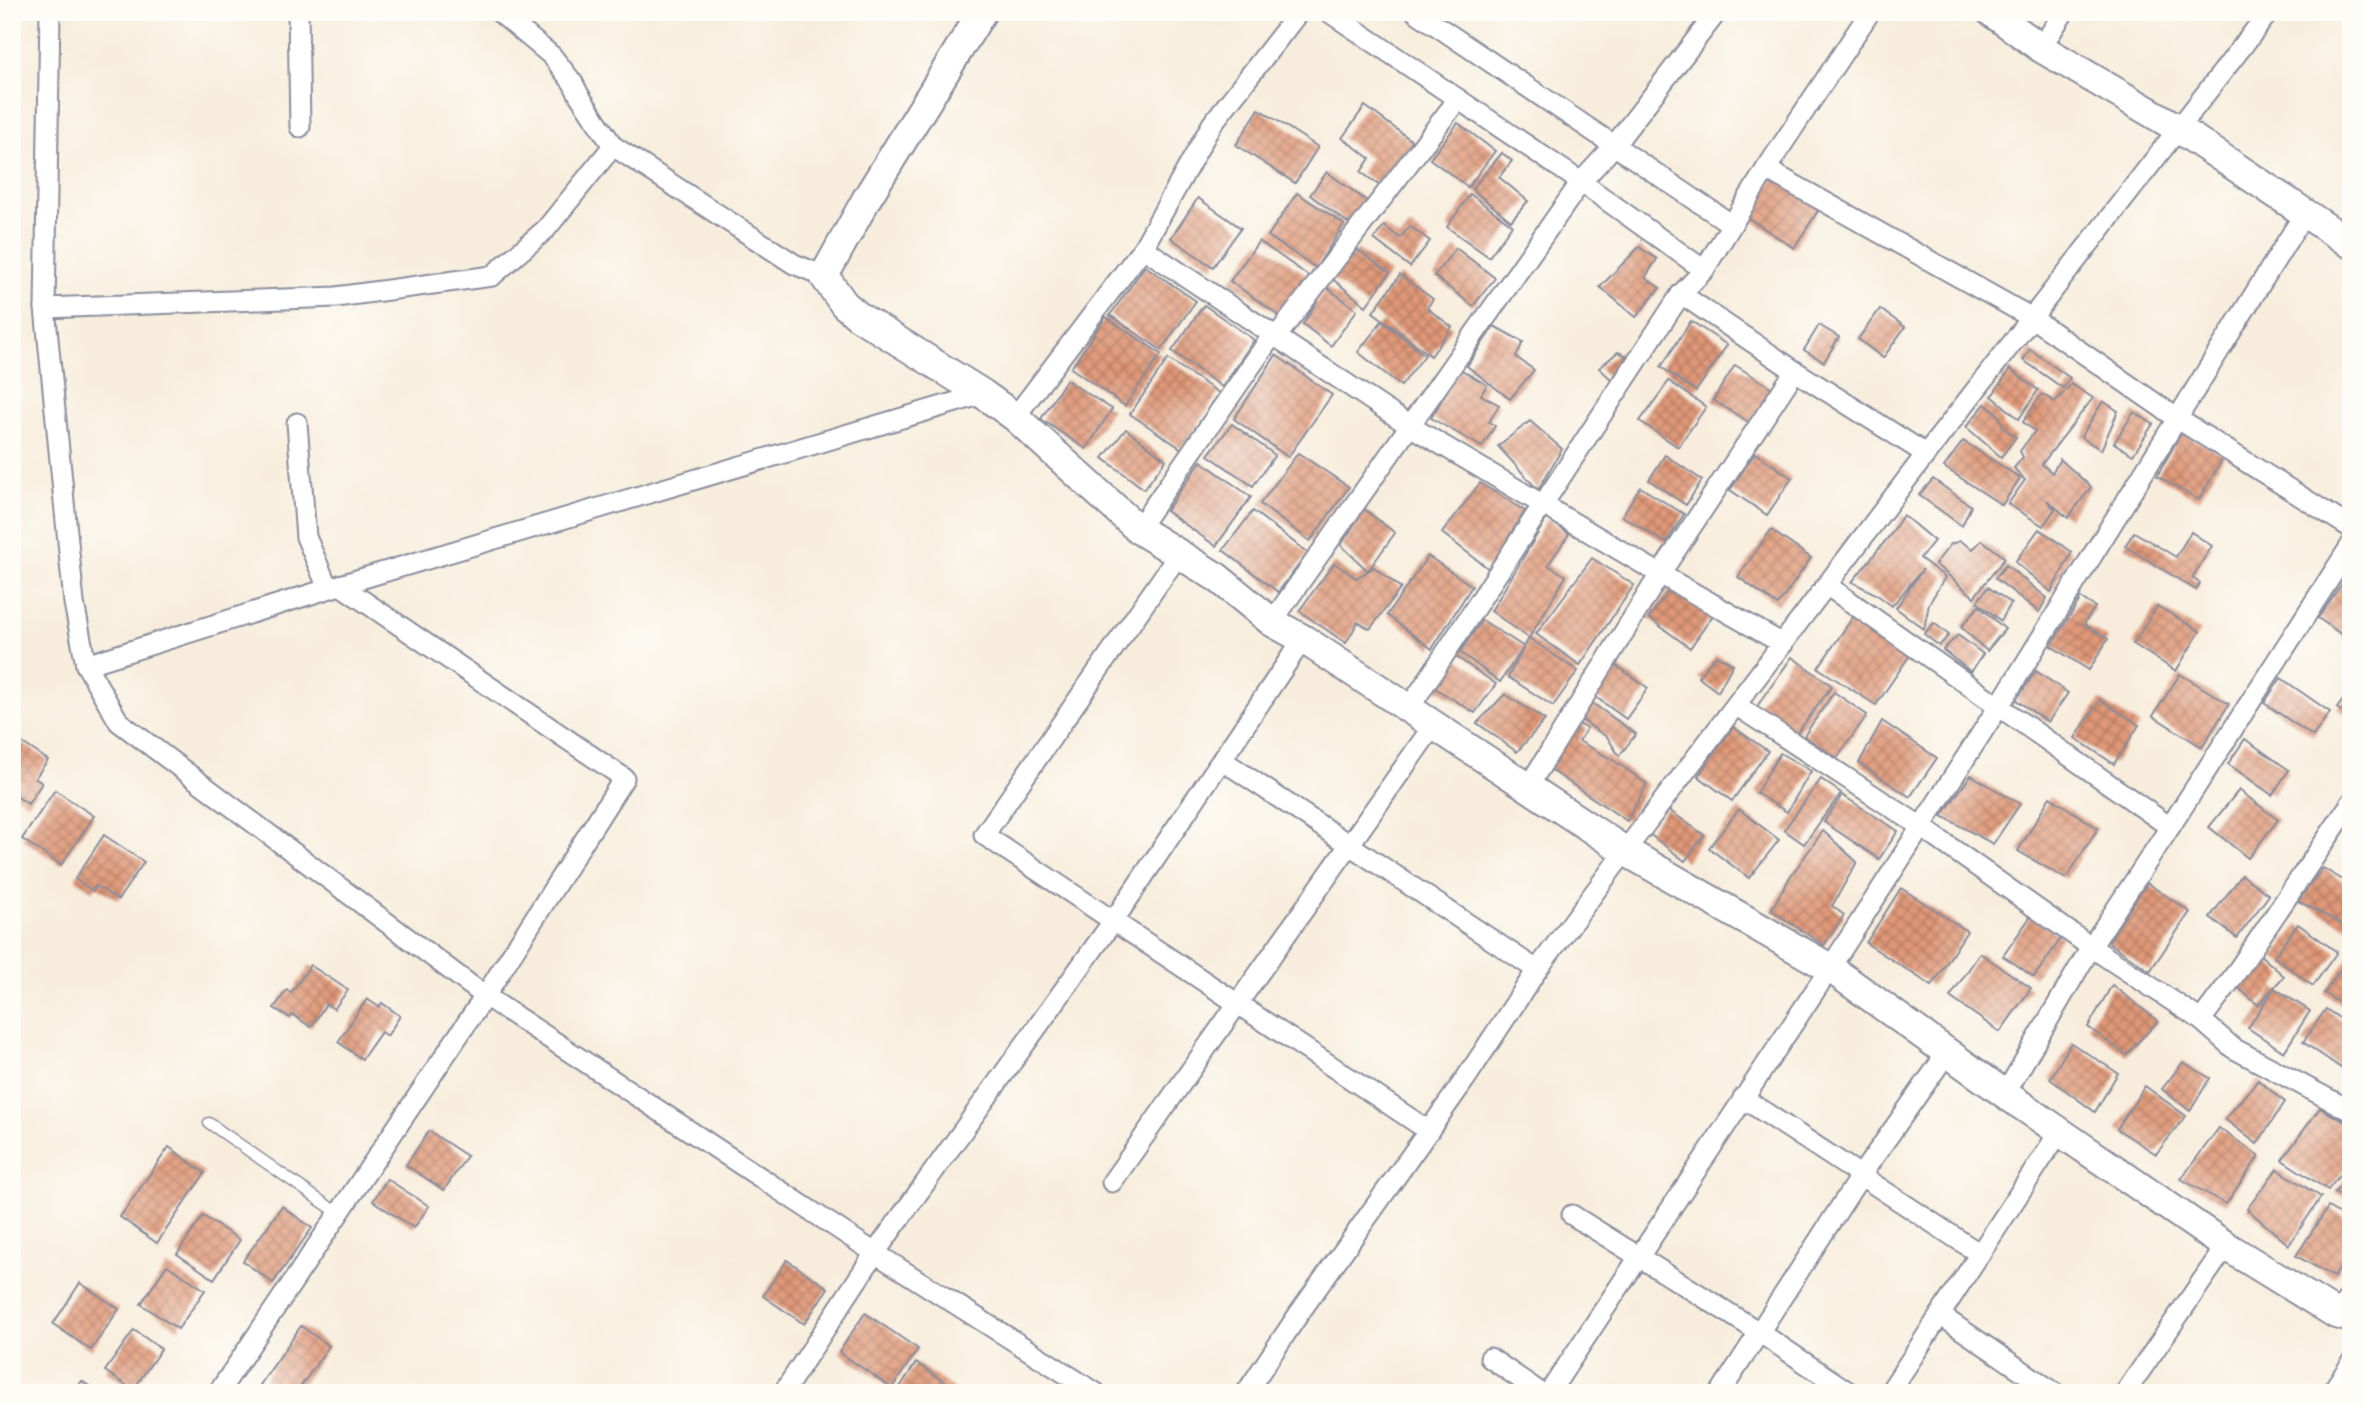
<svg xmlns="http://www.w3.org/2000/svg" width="2363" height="1405" viewBox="0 0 2363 1405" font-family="'Sorts Mill Goudy',serif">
<defs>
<pattern id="building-cross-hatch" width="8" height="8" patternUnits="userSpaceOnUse" patternTransform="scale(1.75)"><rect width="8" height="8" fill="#e09877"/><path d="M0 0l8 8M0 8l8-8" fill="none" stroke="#b57c65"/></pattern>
</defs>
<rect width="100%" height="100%" fill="#fdfcf7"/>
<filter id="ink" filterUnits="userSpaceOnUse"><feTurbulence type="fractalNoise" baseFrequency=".0143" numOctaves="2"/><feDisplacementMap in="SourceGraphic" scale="14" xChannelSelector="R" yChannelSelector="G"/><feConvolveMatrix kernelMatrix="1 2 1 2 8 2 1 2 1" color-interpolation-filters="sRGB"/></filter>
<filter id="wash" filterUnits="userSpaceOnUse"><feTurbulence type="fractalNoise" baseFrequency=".00686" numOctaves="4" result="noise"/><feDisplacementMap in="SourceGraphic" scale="28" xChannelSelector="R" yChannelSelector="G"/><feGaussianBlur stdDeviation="1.57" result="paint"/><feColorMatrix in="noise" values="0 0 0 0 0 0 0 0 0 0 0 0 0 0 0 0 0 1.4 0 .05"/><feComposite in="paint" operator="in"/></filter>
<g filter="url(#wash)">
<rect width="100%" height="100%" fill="#f8eddc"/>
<g id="blocks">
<!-- building -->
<g fill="url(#building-cross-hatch)">
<path d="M1365,106l54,40 -32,45 -26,-19 9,-14 -28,-20z"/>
<path d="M1259,109l59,38 -23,36 -59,-38z"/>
<path d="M1458,123l37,28 -27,36 -38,-28z"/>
<path d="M1502,153l10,8 -13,16 29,24 -17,20 -39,-32z"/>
<path d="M1327,172l41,30 -17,23 -41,-30z"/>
<path d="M1775,175l46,31 -27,42 -47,-31z"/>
<path d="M1297,193l47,31 -28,44 -48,-32z"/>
<path d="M1470,194l42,31 -23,32 -42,-30z"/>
<path d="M1198,198l43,30 -28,39 -42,-29z"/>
<path d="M1384,226l16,12 10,-12 20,15 -20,26 -36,-28z"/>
<path d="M1259,241l51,36 -29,40 -51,-36z"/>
<path d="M1639,247l18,12 -12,19 15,10 -24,29 -36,-30z"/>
<path d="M1456,248l39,30 -22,28 -39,-30z"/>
<path d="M1358,250l32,23 -24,33 -36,-29z"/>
<path d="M1145,266l51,35 -35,49 -51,-35z"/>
<path d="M1400,275l33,24 -6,9 25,19 -21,29 -58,-44z"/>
<path d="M1326,287l31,23 -26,36 -28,-22z"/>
<path d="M1204,305l50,35 -32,47 -50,-36z"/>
<path d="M1880,309l25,18 -22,31 -25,-19z"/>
<path d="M1106,317l55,37 -36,52 -54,-38z"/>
<path d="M1382,321l43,34 -24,31 -43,-34z"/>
<path d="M1691,321l36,24 -31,46 -35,-24z"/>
<path d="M1819,325l20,12 -15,25 -20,-12z"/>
<path d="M1494,326l29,16 -7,15 18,13 -24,29 -43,-33z"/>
<path d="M2030,349l40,29 -7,10 -40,-28z"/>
<path d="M1618,352l9,4 -15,24 -13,-12z"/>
<path d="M1276,355l56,40 -44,62 -54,-38z"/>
<path d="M1168,359l51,34 -37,56 -52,-35z"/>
<path d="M1735,365l37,23 -22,35 -37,-23z"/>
<path d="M1460,369l27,16 -6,10 18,10 -10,17 6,4 -13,21 -51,-29z"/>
<path d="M2010,369l28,21 -19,29 -27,-23z"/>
<path d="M1066,380l46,29 -26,40 -45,-30z"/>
<path d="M1669,381l37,26 -28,40 -38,-26z"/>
<path d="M2071,384l22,14 -51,66 10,9 8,-14 31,28 -23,31 -21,-18 8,9 -12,17 -35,-22 17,-24 -11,-12 9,-11 -3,-6 15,-20 -12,-9 19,-28 13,8z"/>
<path d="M2103,401l15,10 -17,39 -20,-13z"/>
<path d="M1985,404l13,10 6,14 12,9 -15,20 -35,-30z"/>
<path d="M2134,412l19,12 -20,31 -19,-12z"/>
<path d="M1530,421l32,28 -24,41 -40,-44z"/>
<path d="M1232,424l43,31 -22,31 -45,-31z"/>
<path d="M1126,429l40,31 -22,29 -41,-31z"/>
<path d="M2182,432l42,24 -25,44 -42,-24z"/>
<path d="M1963,441l57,37 -18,27 -58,-38z"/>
<path d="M1298,453l51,34 -39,54 -50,-37z"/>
<path d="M1755,453l37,25 -25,37 -37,-25z"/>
<path d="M1665,455l37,25 -16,25 -37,-25z"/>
<path d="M1201,461l50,36 -35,49 -50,-35z"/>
<path d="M1933,479l38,27 -9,20 -43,-31z"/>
<path d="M1480,483l45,28 -36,58 -47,-36z"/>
<path d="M1640,487l44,27 -18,29 -44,-27z"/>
<path d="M1364,509l31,24 -27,38 6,-4 27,21 -31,41 -12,-7 -12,21 -47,-32 35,-48 22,15 12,-7 -27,-26z"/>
<path d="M1253,511l55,42 -30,39 -55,-42z"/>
<path d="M1903,515l31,26 -14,17 25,19 -16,27 -5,25 -28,-21 27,-39 -31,37 -16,-12 -24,-12 39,-48z"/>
<path d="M1547,518l22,16 -21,31 18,11 -37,62 -38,-27z"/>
<path d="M2039,529l33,23 -21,40 -36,-30z"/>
<path d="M1771,530l40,28 -33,47 -40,-28z"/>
<path d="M2134,532l42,25 15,-25 21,14 -20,32 8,5 -4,7 -71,-44z"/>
<path d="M1982,540l23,18 -31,39 -39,-33 16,-20 9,-3 13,8z"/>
<path d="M1428,556l44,30 -40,63 -45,-34z"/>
<path d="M1592,558l42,27 -54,80 -44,-31z"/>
<path d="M2006,565l41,33 -8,14 -44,-34z"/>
<path d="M2351,571v70l-33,-23z"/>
<path d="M1672,586l41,29 -23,33 -41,-30z"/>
<path d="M1988,587l23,16 -10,18 -24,-19z"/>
<path d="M2081,598l14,9 -11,17 24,15 -19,31 -38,-24z"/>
<path d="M1979,606l26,23 -18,22 -26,-24z"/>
<path d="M2157,606l43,25 -24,40 -43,-27z"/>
<path d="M1853,617l59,35 -36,53 -58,-37z"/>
<path d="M1482,620l42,27 -24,35 -40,-30z"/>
<path d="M1934,623l15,12 -10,11 -15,-12z"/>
<path d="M1958,635l25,19 -12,18 -28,-22z"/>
<path d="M1529,638l49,33 -25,35 -45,-29z"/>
<path d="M1716,655l17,9 -15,28 -20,-15z"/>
<path d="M1455,656l41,28 -21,29 -40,-25z"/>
<path d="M1792,657l40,29 -40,54 -39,-28z"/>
<path d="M1611,662l37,26 -22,31 -37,-27z"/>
<path d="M2036,671l32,22 -20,29 -32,-22z"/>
<path d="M2180,674l49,30 -27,43 -49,-31z"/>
<path d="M2281,678l49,34 -17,24 -49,-33z"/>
<path d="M2351,690v28l-14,-10z"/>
<path d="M1834,692l33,23 -30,43 -33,-22z"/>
<path d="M1505,694l40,26 -28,32 -40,-29z"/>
<path d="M1585,698l51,36 -17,22 -11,-18 -32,-22z"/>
<path d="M2100,700l39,25 -25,39 -39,-26z"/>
<path d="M1882,721l55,37 -27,39 -51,-34z"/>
<path d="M1573,722l14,6 -8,13 34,19 34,24 -20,37 -85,-57z"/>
<path d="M1733,727l35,24 -36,50 -34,-25z"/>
<path d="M12,736l36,24 -13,18 7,5 -14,21 -16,-11z"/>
<path d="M2245,739l44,31 -17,25 -44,-31z"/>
<path d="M1780,753l31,18 -24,41 -31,-19z"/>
<path d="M1971,775l49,29 -27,40 -51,-28z"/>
<path d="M1821,779l20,14 -37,51 -20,-14z"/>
<path d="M55,790l39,26 -33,49 -39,-26z"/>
<path d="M2239,790l39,30 -30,38 -39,-31z"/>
<path d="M1842,795l56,36 -19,28 -55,-37z"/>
<path d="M2050,797l48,31 -32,51 -48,-28z"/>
<path d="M1666,808l38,27 -19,26 -37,-28z"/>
<path d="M1739,809l40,31 -30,38 -40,-30z"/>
<path d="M1823,831l34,31 -25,44 12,9 -20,30 -53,-35 19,-33z"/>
<path d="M104,835l40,27 -26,38 -22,-14 -3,5 -18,-12z"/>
<path d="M2323,868l28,17v44l-53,-28z"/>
<path d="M2242,875l27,20 -32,43 -27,-21z"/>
<path d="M2147,883l43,29 -40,59 -42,-29z"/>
<path d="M1901,888l66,43 -35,55 -66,-43z"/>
<path d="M2031,916l31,21 -28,40 -31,-21z"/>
<path d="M2298,924l39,28 -24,34 -39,-29z"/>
<path d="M1980,953l51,35 -31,44 -50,-35z"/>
<path d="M2258,953l26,23 -26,29 -26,-23z"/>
<path d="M2351,954v57l-27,-18z"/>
<path d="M310,965l38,25 -14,19 -8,-5 -15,23 -18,-12 -3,3 -16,-10 13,-18 4,3z"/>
<path d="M2112,985l46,36 -32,34 -38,-28z"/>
<path d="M2274,988l36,23 -26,41 -36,-24z"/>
<path d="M367,999l12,8 3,-4 18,13 -13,20 -6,-4 -19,27 -24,-17z"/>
<path d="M2326,1009l25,17v27l-10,15 -38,-26z"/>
<path d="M2071,1043l47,30 -23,39 -45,-33z"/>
<path d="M2183,1062l27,16 -20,33 -28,-22z"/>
<path d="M2258,1080l27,22 -28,42 -32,-25z"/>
<path d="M2145,1086l41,30 -30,38 -39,-25z"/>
<path d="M2320,1108l31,17v36l-23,29 -46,-30z"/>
<path d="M2219,1128l40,28 -33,48 -45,-25z"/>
<path d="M429,1131l38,25 -23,34 -38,-25z"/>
<path d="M169,1147l36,26 -48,70 -37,-26z"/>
<path d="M2277,1169l44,28 -32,48 -42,-36z"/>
<path d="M2351,1173v28l-16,-9z"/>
<path d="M387,1179l42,27 -15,22 -41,-27z"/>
<path d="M282,1206l30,22 -39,55 -30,-22z"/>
<path d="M2328,1207l23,14v31l-17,25 -38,-21z"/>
<path d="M203,1216l37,24 -26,39 -37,-25z"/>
<path d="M787,1260l41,28 -24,36 -41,-28z"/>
<path d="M167,1265l38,25 -27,39 -37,-25z"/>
<path d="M80,1283l39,26 -28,41 -38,-26z"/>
<path d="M865,1313l53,36 -26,39 -53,-36z"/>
<path d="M301,1326l28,20 -33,47h-24l-12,-8z"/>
<path d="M134,1330l27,19 -28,41 -28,-19z"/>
<path d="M916,1363l39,26 -3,4h-56z"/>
<path d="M82,1381l17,12h-25z"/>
</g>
</g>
</g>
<g filter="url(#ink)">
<use href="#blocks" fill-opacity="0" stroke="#8a8e9d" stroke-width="2"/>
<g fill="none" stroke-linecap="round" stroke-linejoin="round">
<defs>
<path id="lane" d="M209,1123l129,90"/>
<g id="street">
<path d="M50,12l-5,296 29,295 12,62 33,57 366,274 390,257 221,140"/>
<path d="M298,12l2,115"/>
<path d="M499,12l53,44 21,27 6,12 34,51 181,118 30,12"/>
<path d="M1329,12l252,170 123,88"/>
<path d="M1416,12l315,212"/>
<path d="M2041,48l23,-36"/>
<path d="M1766,169l266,149 146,101 173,109"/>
<path d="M1143,248l267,178 250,148 123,70"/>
<path d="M1681,294l114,77 131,83"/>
<path d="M45,308l291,-11 156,-21 54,-47 67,-83"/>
<path d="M1277,336l181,-237"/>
<path d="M1015,417l128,-169 69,-124 87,-112"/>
<path d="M297,423l9,114 22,51"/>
<path d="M1138,529l136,-196"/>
<path d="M1179,554l-195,281 445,296"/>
<path d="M1828,586l342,241"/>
<path d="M1272,622l309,-440 32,-35 104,-135"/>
<path d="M86,665l254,-80 643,-191"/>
<path d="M1737,706l183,120 171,121 110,73 32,28 118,63"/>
<path d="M1408,710l273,-416 23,-24 62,-101 104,-157"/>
<path d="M1222,760l315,210"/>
<path d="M1528,787l132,-213 135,-203"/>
<path d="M2201,1020l30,-40 120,-177"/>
<path d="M2005,1094l86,-147 79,-120 181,-282"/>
<path d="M1743,1098l237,156"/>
<path d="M1112,1182l321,-456"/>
<path d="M1572,1215l187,117 91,61"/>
<path d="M2336,1314l15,-19"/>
<path d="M1940,1315l115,78"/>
<path d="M1490,1358l51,35"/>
<path d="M218,1393l267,-397 139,-218 -284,-193"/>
<path d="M783,1393l92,-140 239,-333 189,-281"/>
<path d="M1246,1393l52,-78 168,-237 71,-108 88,-119 301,-397 343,-442"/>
<path d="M1549,1393l281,-425 169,-262 305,-492"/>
<path d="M1720,1393l141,-218 86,-122"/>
<path d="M1889,1393l171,-262"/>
<path d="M2125,1393l101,-147"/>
<path d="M2331,1393l20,-29"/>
</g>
<g id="secondary">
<path d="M982,12l-115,186 -43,78 20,28 14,12 125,78 32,23 123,112 80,49 54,44 31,17 322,212 205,117 175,126 221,152 110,68 15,4"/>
<path d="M1991,12l50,36 138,81 172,115"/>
</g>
</defs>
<!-- lane casing -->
<use href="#lane" stroke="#8a8e9d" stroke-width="13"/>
<!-- street casing -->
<use href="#street" stroke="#8a8e9d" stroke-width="23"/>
<!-- secondary casing -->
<use href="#secondary" stroke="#8a8e9d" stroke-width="32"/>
<!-- lane -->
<use href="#lane" stroke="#fff" stroke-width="10"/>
<!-- street -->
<use href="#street" stroke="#fff" stroke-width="19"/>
<!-- secondary -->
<use href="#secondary" stroke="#fff" stroke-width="28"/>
</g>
</g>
<!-- margin -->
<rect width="2363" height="1405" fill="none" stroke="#fdfcf7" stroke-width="42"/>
</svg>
